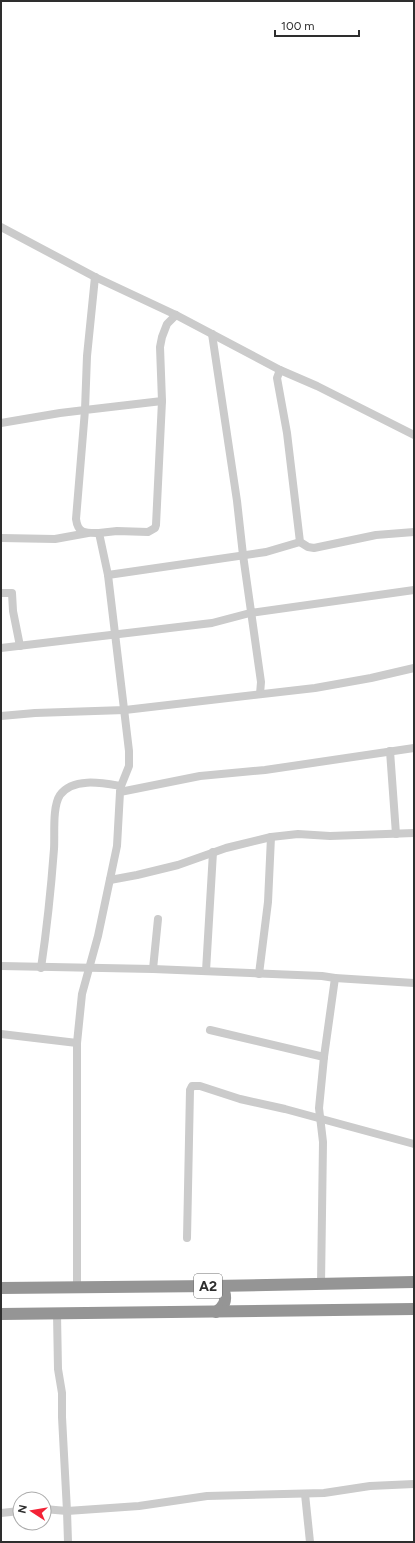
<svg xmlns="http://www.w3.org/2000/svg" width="415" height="1543" viewBox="0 0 415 1543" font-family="Figtree,sans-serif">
<rect width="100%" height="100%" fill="#fff"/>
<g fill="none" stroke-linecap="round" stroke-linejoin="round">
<!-- minor -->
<g stroke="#cbcbcb" stroke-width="8">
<path d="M1,227l94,50 81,38 104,55 37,16 97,49"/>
<path d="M212,334l25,167 6,54 18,127 -1,12"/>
<path d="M280,370l-3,8 10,55 13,109 8,5 6,1 62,-13 38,-3"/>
<path d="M1,423l59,-10 25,-3 2,-54 8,-79"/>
<path d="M99,533l18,-2 31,1 7,-4 1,-3 6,-124 -2,-54 2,-10 5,-13 9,-9"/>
<path d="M1,538l54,1 33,-6"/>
<path d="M108,575l158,-23 34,-10"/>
<path d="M1,593h11l1,18 7,35"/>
<path d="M1,648l211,-25 38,-10 164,-23"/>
<path d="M1,716l34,-3 90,-3 190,-22 56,-10 43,-10"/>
<path d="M390,751l6,83"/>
<path d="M121,786l8,-20v-15l-21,-176 -9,-42c-14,0 -21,1 -23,-14l9,-109 77,-9"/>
<path d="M110,880l27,-5 41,-10 48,-17 45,-11 27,-3 32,2 84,-3"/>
<path d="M1,966l152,3 169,7 13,2 -11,79 -5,51 4,34 -2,142"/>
<path d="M41,968c6,-40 10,-79 13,-119 1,-14 -2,-42 6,-54 13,-18 43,-12 61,-9l-1,5"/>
<path d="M153,969l5,-50"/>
<path d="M206,971l7,-119"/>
<path d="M259,974l9,-72 3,-65"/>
<path d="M335,978l79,5"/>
<path d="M210,1030l114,27"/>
<path d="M1,1034l76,9"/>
<path d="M187,1238l3,-148 2,-4h8l40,13 45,10 129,35"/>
<path d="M77,1288v-245l5,-49 16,-58 19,-90 3,-54 80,-16 65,-6 149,-22"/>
<path d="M57,1314l1,55 4,24v24l5,94 72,-5 68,-10 117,-3 46,-7 44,-2"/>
<path d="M305,1494l5,48"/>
<path d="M44,1509l23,2 1,31"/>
<path d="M1,1513l19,-2"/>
</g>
<!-- highway -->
<g stroke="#959595" stroke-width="12">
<path d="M214,1286l10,5c3,10 0,16 -8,21"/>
<path d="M1,1288l213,-2 200,-4"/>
<path d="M1,1314l413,-5"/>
</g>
</g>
<g text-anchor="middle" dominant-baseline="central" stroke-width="4" stroke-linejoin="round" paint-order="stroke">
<!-- shield labels -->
<rect fill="#fff" stroke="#6d6d6d" stroke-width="1" x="194" y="1274" width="28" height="24" rx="3"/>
<g font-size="14" font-weight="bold" fill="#2e2e2e">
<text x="208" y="1286">A2</text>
</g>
</g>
<!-- border -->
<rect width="415" height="1543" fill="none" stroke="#2e2e2e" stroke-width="4"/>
<!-- north arrow -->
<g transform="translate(32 1511) rotate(282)"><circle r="19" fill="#ffffff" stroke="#ababab"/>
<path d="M0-3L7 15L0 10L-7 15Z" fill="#f32236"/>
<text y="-6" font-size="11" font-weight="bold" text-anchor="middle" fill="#2e2e2e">N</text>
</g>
<!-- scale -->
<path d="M275 30v6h84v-6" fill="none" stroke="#2e2e2e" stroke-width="2"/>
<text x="281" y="30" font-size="12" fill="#2e2e2e" stroke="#ffffff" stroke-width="3" paint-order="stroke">100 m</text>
</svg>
